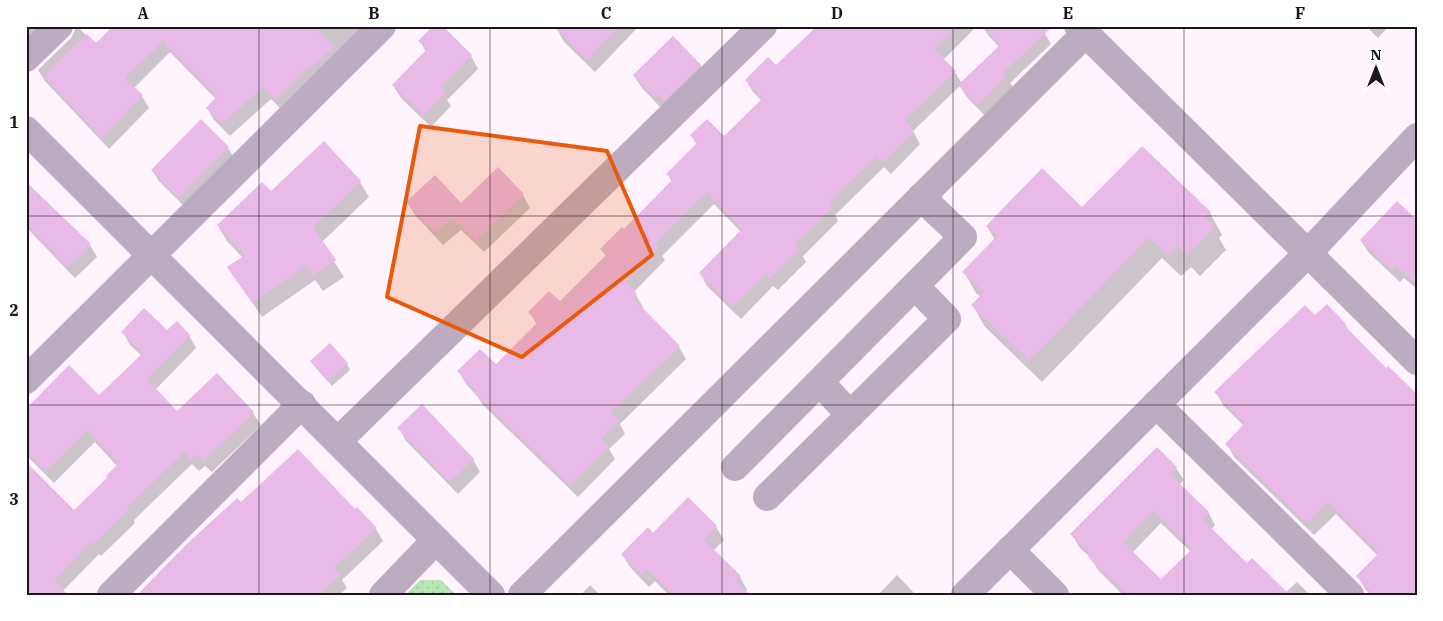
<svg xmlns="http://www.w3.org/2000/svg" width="1443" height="621" viewBox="0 0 1443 621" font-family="'IBM Plex Serif',serif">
<defs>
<pattern id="grass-dots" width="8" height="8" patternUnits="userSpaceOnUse" patternTransform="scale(1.25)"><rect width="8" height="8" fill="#bae6b6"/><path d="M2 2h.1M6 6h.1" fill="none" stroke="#9fc59c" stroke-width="1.8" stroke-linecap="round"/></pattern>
</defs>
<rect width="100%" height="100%" fill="#fff4fe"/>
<!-- grass -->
<path fill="url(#grass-dots)" d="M420,580h21l15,15h-51z"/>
<!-- shadow -->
<g fill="#0003" fill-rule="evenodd">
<path d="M26,26h29l-29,28z"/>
<path d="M75,26h2l19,19 19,-19h262l-94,85 -12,-12 -41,37 -16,-16 -7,-12 9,-9 -46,-47 -36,36 8,8 7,12 -40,41 -64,-68 -7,-11 33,-32 4,-8z"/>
<path d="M441,26l30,30 7,13 -31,31 4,6 -20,21 -30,-29 -8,-13 33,-33 -6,-11z"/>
<path d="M560,26h79l-44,46 -31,-30 -7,-13z"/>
<path d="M820,26h157l-34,34 12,12 7,12 37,-37 -11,-12 -6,-9h56l7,8 6,10 -41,39 3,4 -29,28 -18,-19 -6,-10 -47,45 7,13 -29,30 -7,-7 -49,48 3,6 -35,35 3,6 -28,28 -5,-4 -32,33 -34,-33 -7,-13 41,-41 -27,-28 -52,52 3,4 -31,32 9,15 -2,2 38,38 7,12 -66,65 5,10 -16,15 6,10 -37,38 -95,-92 -6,-9 -11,-12 -7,-12 37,-6 41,-41 -7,-12 30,-10 46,-47 -5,-7 23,-19 48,-48 -5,-8 30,-29 -6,-10 33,3 38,-37 -9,-9 -7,-12 30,-13z"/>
<path d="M1366,26h23l-11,12z"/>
<path d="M700,65l8,13 -46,31 -20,-21 -8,-12z"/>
<path d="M201,120l27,28 7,11 -49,49 -27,-27 -7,-11z"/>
<path d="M324,143l36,39 9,15 -47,45 22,35 -21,14 -8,-11 -53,37 -33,-50 14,-9 -16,-17 -9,-15 53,-33z"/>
<path d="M1142,147l68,66 12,22 -3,3 7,12 -26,26 -9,-9 -10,9 -19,-18 -120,124 -57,-55 -12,-21 8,-9 -5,-4 -12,-21 31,-32 -8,-14 95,-17z"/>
<path d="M26,182l64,63 7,12 -22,21 -49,-51z"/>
<path d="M523,195l7,13 -46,44 -23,-22 -18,15 -28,-30 -8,-13 54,3z"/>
<path d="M1417,222v67l-13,-11 -4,4 -31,-29 -8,-12z"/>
<path d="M1315,317l30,7 5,9 67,262h-46l-6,-6 -7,-13 20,-20 -42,-42 -22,21 -80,-78 -7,-13 17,-18 -21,-21 -7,-13z"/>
<path d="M123,332h44l22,3 7,13 -41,42 22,23 40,-39 36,39 8,12 -49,47 -7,-6 -6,5 -7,-7 -58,56 1,3 -34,33 -2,-2 -38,39 -35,2 48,-84 34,-33 9,-12 -22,-24 -41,41 -24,-24 -4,-7v-9l73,-47 43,-40 -12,-11z"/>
<path d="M311,361l36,3 3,6 -18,16z"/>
<path d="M399,428l74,31 7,13 -22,22 -52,-53z"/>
<path d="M1157,448l19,20 8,12 -5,5 29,27 7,13 -4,5 36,35 39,27 11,-10 13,13h-187l-25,-25 -7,-12 -12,-11 -7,-13zM1161,523l30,29 -30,29 -29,-28z"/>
<path d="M688,499l28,28 8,13 -11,11 27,26 7,13 -2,2 2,3h-78l-14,-14 -6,6 -19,-20 -8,-13 31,-20z"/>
<path d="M240,504l115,7 21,18 7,12 -41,39 5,8 -8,7h-194z"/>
<path d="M897,575l19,20h-38z"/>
<path d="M590,585l10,10h-19z"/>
</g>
<!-- building -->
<g fill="#e9bae7" fill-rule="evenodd">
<path d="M113,26h201l20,21 -23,21 -2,-2 -33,34 -13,-13 -41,37 -16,-16 11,-12 -54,-55 -38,37 18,17 -41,43 -59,-62 44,-42 9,9z"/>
<path d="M433,26h10l29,29 -32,33 5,5 -22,22 -31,-30 35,-36 -9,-8z"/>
<path d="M553,26h66l-32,34z"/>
<path d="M817,26h140l-23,23 22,22 -51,49 9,11 -31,31 -6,-6 -49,47 4,5 -37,36 5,5 -30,30 -4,-5 -33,33 -34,-34 43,-44 -35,-37 -52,52 4,3 -34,35 12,12 -4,4 47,48 -69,67 8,7 -18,18 8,8 -39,39 -96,-92 2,-2 -19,-20 23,-22 16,15 42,-42 -10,-10 21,-21 11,10 46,-46 -6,-6 22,-22 2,2 48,-49 -6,-6 31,-31 -7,-8 17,-16 17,17 39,-38 -18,-18 23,-23 8,8z"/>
<path d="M982,26h71l-49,46 3,3 -30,30 -19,-20 42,-40z"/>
<path d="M673,36l28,29 -37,36 -7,-7 -3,3 -21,-22z"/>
<path d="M201,119l28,28 -50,51 -28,-28z"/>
<path d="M324,141l37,40 -48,46 23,33 -23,16 -7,-11 -54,38 -25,-36 18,-12 -28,-30 45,-43 9,9z"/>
<path d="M1142,146l69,66 -6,6 10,9 -28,28 -9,-9 -9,10 -20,-19 -120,124 -58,-56 13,-13 -22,-20 35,-36 -11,-10 56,-58 40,39z"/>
<path d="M498,167l26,27 -48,46 -23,-22 -18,15 -29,-31 29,-27 26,28z"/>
<path d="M26,182l65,62 -23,23 -42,-43z"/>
<path d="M1397,201l20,19v65l-21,-19 -4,4 -32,-30z"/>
<path d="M1327,304l19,20 -2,1 42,43 2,-2 29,28v201h-43l-18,-19 23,-23 -51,-51 -22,21 -81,-79 20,-21 -31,-31 91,-87 10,10z"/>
<path d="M144,308l23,22 10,-9 13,14 -43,44 30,32 40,-38 37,39 -50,49 -7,-7 -5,6 -8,-8 -57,56 2,2 -35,34 -3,-2 -37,38 14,15h-42v-133l48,48 33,-32 -1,-2 12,-12 -31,-34 -41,41 -20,-20v-42l43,-44 30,30 44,-42 -22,-21z"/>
<path d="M330,343l18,20 -21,18 -17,-20z"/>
<path d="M422,404l52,55 -24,23 -53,-54z"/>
<path d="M1157,447l20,20 -7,7 39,38 -7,7 45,44 5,-5 38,37h-162l-39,-37 2,-3 -21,-21zM1154,511l38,38 -31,30 -38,-37z"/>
<path d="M298,449l57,60 2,-2 20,21 -43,40 6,7 -21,20h-182l50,-51 50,-46 4,4z"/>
<path d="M688,497l29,29 -13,14 37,36 -5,5 14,14h-77l-26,-26 -6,6 -20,-21 27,-27 5,6z"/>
</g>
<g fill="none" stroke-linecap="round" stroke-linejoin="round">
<!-- minor -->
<g stroke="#bdacc1" stroke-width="28">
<path d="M1078,26l339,335"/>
<path d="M26,58l33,-32"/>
<path d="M26,130l465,465"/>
<path d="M26,380l356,-354"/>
<path d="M820,382l30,33"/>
<path d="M1156,404l194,191"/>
<path d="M338,441l425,-415"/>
<path d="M735,467l228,-230 -42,-40"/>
<path d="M767,497l180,-178 -32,-33"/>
<path d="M1010,550l45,45"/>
<path d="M111,595l191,-191"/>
<path d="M383,595l53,-55"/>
<path d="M522,595l563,-561"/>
<path d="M965,595l343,-342 109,-116"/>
</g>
</g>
<!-- marked area -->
<path fill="#e8590c" fill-opacity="0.2" stroke="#e8590c" stroke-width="4" stroke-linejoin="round" d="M420,126l187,25 45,104 -130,102 -135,-60z"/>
<!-- grid -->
<path fill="none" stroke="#1c161c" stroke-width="1" stroke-opacity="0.55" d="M259,26v569M490,26v569M722,26v569M953,26v569M1184,26v569M26,216h1391M26,405h1391"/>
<!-- border -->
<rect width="1443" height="621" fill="none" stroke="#ffffff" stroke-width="55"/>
<!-- north arrow -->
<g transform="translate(1376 68)" stroke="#ffffff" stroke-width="4" paint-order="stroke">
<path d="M0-4L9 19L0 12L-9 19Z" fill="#1c161c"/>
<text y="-8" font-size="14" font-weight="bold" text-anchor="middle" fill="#1c161c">N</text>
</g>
<rect x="28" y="28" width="1388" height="566" fill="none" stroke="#1c161c" stroke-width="2"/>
<g font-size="16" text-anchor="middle" font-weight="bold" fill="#1c161c">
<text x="143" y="19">A</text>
<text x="374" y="19">B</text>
<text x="606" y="19">C</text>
<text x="837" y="19">D</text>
<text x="1068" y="19">E</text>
<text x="1300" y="19">F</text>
<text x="14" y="128">1</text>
<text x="14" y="316">2</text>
<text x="14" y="505">3</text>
</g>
</svg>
